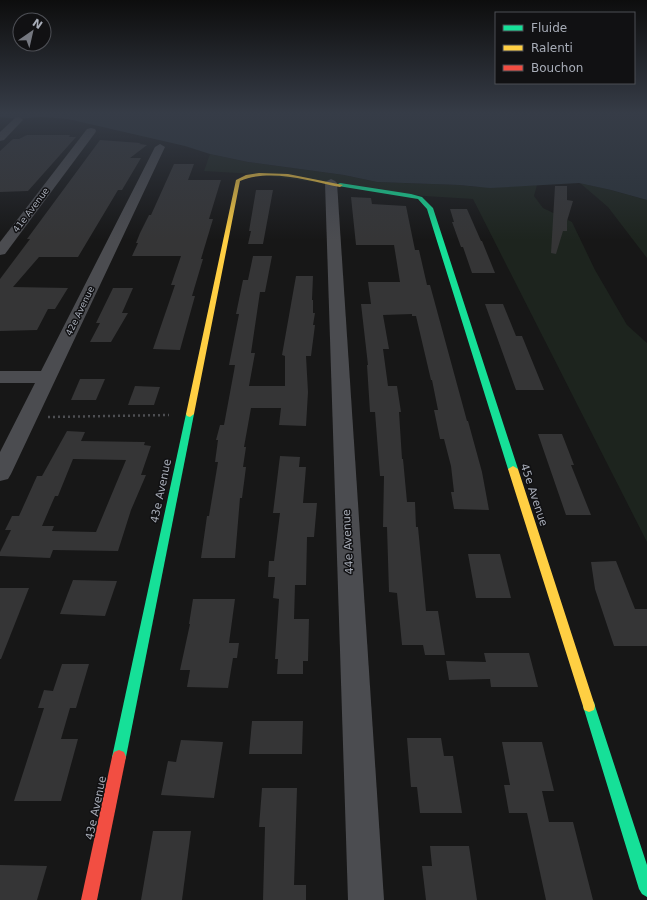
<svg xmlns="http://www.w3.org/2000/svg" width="647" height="900" viewBox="0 0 647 900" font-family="'DejaVu Sans',sans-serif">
<rect width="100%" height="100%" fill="#171717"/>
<!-- green -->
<g fill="#1d241e">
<path d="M210,154l38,8 96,13 33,7 82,3 19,2 59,-2 -3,11 9,12 29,14 23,48 32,55 20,18v199l-174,-343 -64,-4 -154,-21 -51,-3z"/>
<path d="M580,183l31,7 36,10v58l-39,-51z"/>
</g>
<!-- water -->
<path fill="#2a3239" d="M0,114h647v86l-36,-10 -32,-7 -89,5 -31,-3 -82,-3 -33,-7 -96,-13 -38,-8 -25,-8 -117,-27 -27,-2 -22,2 -19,-2z"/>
<!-- building -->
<g fill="#353536" fill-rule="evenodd">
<path d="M27,135h43l-1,2h7l-48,54 -28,1v-41l13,-12h6z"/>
<path d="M100,140l41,3 -2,1 8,1 -17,13h11l-19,32h-4l-40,67h-39l-26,30 55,1 -13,21h-7l-11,21 -37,1v-52l30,-40h-3z"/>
<path d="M174,164h20l-6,16h33l-1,3 -11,36h4l-12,40h2l-11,37h3l-15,54 -27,-1 22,-64h-4l10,-29h-49l6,-13h-2l4,-10 9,-18h2z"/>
<path d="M555,186h12v14l6,1 -6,20v10h-4l-7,23 -5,-1z"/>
<path d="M256,190h17l-10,54h-15l3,-13h-2z"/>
<path d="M351,197l20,1 1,6 34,2 9,44h4l8,35h3l37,136h1l14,51 7,38 -35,-1 -3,-17h3l-3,-26 -7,-27h-4l-6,-29h4l-6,-30h-1l-15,-64h-4v-2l-29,1 6,34h-6l5,37h9l4,26h-2l3,47h1l4,43h8l1,25h2l8,84h12l7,44h-20l-2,-10h-21l-5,-52 -8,-1 -2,-65h-4l1,-51h-4l-5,-64h-5l-3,-47h1l-7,-61h10l-3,-22h32l-6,-37h-38z"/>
<path d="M450,209h17l14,32h1l13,32h-23l-9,-26h-2l-9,-25h2z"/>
<path d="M253,256h19l-7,36h-5l-9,61h4l-6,33h36v-30l-3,-1 14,-79h17l-1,24h1v13h2l-2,12h2l-4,31h-5l2,36 -2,34 -27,-1 2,-17h-30l-7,39h2l-3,20h3l-4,31h-2l-5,60h-34l6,-42h2l9,-54h-3l3,-22h-2l4,-15h4l10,-54 1,-6h-6l10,-51h-3l7,-34h5z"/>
<path d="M113,288h20l-11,25h6l-17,29h-21l10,-19h-4z"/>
<path d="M485,304h18l13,32h6l22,54h-28z"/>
<path d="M80,379h25l-9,21h-25z"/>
<path d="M135,386l25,1 -6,18h-26z"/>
<path d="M67,431l18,1 -4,9 64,1 -1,3 7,1 -10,29h5l-15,35 -13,41 -65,-1 -3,8 -50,-2v-4l11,-22h-6l7,-14h7l18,-40h5zM73,459l53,1 -30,72 -44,-1 2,-5h-12l13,-30h3z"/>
<path d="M538,434h24l12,31h-3l20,50h-25z"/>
<path d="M280,456l20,1 -1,10h7l-3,36h14l-3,34h-7l-1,48h-11l-1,34h15l-1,42h-5v13h-26l1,-15h-3l4,-60 -6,-1 2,-21h-7l1,-16h5l6,-48h-7z"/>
<path d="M468,554h32l11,44h-35z"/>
<path d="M616,561l19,48h12v37h-33l-19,-57 -4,-27z"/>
<path d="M73,580l44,1 -12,35 -45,-2z"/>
<path d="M0,588h29l-28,71h-1z"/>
<path d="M193,599h42l-6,44h10l-2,15h-4l-5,30 -41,-1 3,-17h-10l10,-46h-1z"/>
<path d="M484,653h45l9,34h-47l-1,-8 -41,1 -3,-19 40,1z"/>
<path d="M62,664h27l-13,44h-6l-9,31h17l-17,62h-47l30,-93h-6l6,-18 9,1z"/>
<path d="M252,721h51l-1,33h-53z"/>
<path d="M407,738h34l3,18h9l9,57h-42l-3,-26h-6z"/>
<path d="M181,740l42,2 -9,56 -53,-3 7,-34 8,1z"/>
<path d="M502,742h40l12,49h-12l7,31h24l20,78h-47l-19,-87h-18l-5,-28h6z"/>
<path d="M262,788h35l-3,97h12v15h-43l2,-73h-6z"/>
<path d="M153,831h38l-9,69h-41z"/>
<path d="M430,846h39l8,54h-51l-4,-34h10z"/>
<path d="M0,865l47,1 -10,34h-37z"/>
</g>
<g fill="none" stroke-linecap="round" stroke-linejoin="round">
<!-- path -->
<path stroke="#4d4e52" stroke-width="2.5" stroke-dasharray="2 3" stroke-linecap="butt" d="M48,417l121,-2"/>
<!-- street -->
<g fill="#4b4c50" fill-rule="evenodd">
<path d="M18,117l3,1 2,2 -2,2 -17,18 -4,1v-9l15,-14z"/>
<path d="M91,128l4,1 1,2 -1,2 -90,121 -5,1v-13l87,-113z"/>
<path d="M160,144l5,3 -154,327 -3,5 -8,2v-29l35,-69h-35v-12h41l114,-224z"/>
<path d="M331,179l4,2 2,2 47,717h-36l-23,-717 2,-2z"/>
</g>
<!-- fast -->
<g fill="#16e098" fill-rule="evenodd">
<path d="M340,183l71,11 11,3 11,11 85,261 -2,2 -3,1 -5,-3 -81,-260 -9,-10 -80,-13v-2z"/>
<path d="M190,411l4,3 -68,343 -2,5 -5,2 -5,-2 -2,-5 74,-343z"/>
<path d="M589,700l5,2 1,4 52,159v32l-5,-3 -3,-5 -56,-183 1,-4z"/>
</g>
<!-- slow -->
<g fill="#ffcf43" fill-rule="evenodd">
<path d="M259,173l29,1 55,11 -3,2c-31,-6 -69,-19 -100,-6l-46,233 -4,3 -3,-1 -1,-2 50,-234 10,-5z"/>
<path d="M513,466l5,3 77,237 -1,4 -5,2 -5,-2 -1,-4 -75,-237z"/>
</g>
<!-- jam -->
<path fill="#f24e42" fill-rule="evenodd" d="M119,750l5,2 2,5 -29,143h-16l31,-143 2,-5z"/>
</g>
<!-- sky -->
<linearGradient id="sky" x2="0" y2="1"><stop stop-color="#0d0d0d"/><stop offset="0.47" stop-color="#363c47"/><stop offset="1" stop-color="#363c47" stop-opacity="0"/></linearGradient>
<rect width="647" height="240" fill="url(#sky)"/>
<g text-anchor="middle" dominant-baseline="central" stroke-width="3" stroke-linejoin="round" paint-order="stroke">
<!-- far-street labels -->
<g font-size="9" fill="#a8adb8" stroke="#111113">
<text transform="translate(31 210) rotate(-53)">41e Avenue</text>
<text transform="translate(80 311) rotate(-64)">42e Avenue</text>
</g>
<!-- street labels -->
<g font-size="11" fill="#a8adb8" stroke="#111113">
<text transform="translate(161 491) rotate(-78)">43e Avenue</text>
<text transform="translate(534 495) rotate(72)">45e Avenue</text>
<text transform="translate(348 542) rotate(-93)">44e Avenue</text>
<text transform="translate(96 808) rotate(-78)">43e Avenue</text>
</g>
</g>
<!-- legend -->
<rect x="495" y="12" width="140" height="72" fill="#111113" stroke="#4d4f55"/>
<rect x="503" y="25" width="20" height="6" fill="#16e098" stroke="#4d4f55"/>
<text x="531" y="32" font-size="12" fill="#a8adb8">Fluide</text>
<rect x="503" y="45" width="20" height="6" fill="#ffcf43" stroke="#4d4f55"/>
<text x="531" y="52" font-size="12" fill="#a8adb8">Ralenti</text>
<rect x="503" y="65" width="20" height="6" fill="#f24e42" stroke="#4d4f55"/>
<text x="531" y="72" font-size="12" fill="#a8adb8">Bouchon</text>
<!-- north arrow -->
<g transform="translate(32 32) rotate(34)"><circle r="19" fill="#111113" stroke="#4d4f55"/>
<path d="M0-3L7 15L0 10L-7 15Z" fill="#757880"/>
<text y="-6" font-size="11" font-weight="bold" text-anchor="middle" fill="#a8adb8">N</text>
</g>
</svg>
